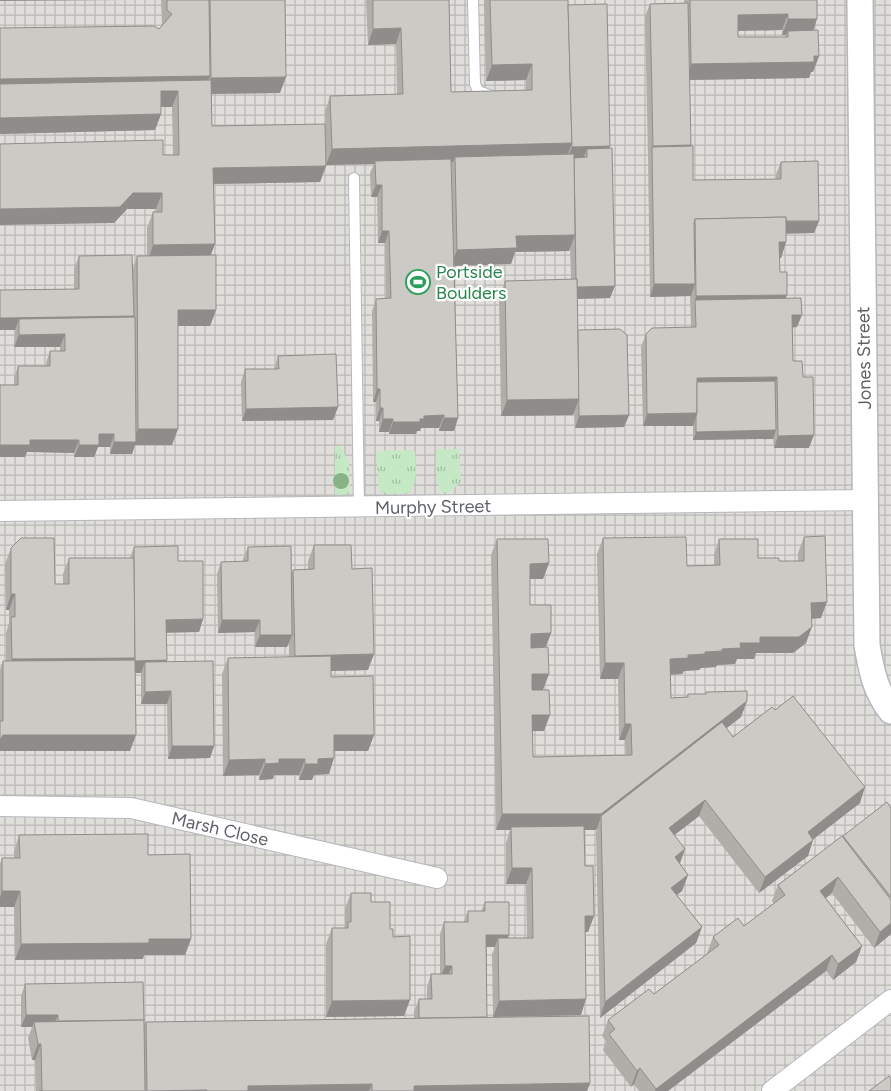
<svg xmlns="http://www.w3.org/2000/svg" width="891" height="1091" viewBox="0 0 891 1091" font-family="Figtree,sans-serif">
<defs>
<pattern id="industrial-grid" width="8" height="8" patternUnits="userSpaceOnUse" patternTransform="scale(1.25)"><rect width="8" height="8" fill="#e0deda"/><path d="M0 4h8M4 0v8" fill="none" stroke="#b9b8b5"/></pattern>
<pattern id="grass-tufts" width="24" height="20" patternUnits="userSpaceOnUse" patternTransform="scale(1.25)"><rect width="24" height="20" fill="#c5e8c5"/><path d="M3 7l-1-3M5 7V3M7 7l1-3M15 17l-1-3M17 17v-4M19 17l1-3" fill="none" stroke="#a3c0a4"/></pattern>
</defs>
<rect width="100%" height="100%" fill="#f1efe8"/>
<!-- industrial -->
<rect fill="url(#industrial-grid)" x="0" y="0" width="891" height="1091"/>
<!-- grass -->
<g fill="url(#grass-tufts)">
<path d="M335,446h5l9,16 1,32 -15,1z"/>
<path d="M438,449h21l2,33 -13,11h-5c-9,-10 -7,-29 -7,-42z"/>
<path d="M412,450l3,2c1,13 3,29 -5,41l-26,1 -5,-4 -3,-36 2,-3z"/>
</g>
<g fill="none" stroke-linecap="round" stroke-linejoin="round">
<defs>
<g id="service">
<path d="M473,0l2,84 3,7 14,5"/>
<path d="M354,178l5,330"/>
</g>
<g id="minor">
<path d="M0,511l866,-11"/>
<path d="M0,806l131,2 306,70"/>
<path d="M772,1091l119,-91"/>
</g>
<path id="tertiary" d="M860,0l7,645c4,24 8,46 24,66"/>
</defs>
<!-- service casing -->
<use href="#service" stroke="#b5b8bc" stroke-width="12"/>
<!-- minor casing -->
<use href="#minor" stroke="#b5b8bc" stroke-width="22"/>
<!-- tertiary casing -->
<use href="#tertiary" stroke="#b5b8bc" stroke-width="28"/>
<!-- service -->
<use href="#service" stroke="#fff" stroke-width="10"/>
<!-- minor -->
<use href="#minor" stroke="#fff" stroke-width="20"/>
<!-- tertiary -->
<use href="#tertiary" stroke="#fff" stroke-width="25"/>
</g>
<!-- trees -->
<circle fill="#89b387" cx="341" cy="481" r="8"/>
<!-- wall -->
<g fill="#afaea9" fill-rule="evenodd">
<path d="M161,0h124l-5,93 -68,1v32l113,-2v-12l5,-16 67,-2 -1,-50 -28,1 -2,-45h83l2,92 75,-2v-10l-40,1 -2,-81h84v5l41,143 1,150 -33,1 1,31 51,85 -5,12 -49,1 -1,-16 -1,3 -72,1 -2,-119 6,-16 66,-2 -1,-31 -1,3 -54,1 -4,12 -57,1 4,153 -4,13h-15v-3h-18l-1,3h-3l-1,3h-27v-2h-10v-11h-3v-19h-3l-1,-91 4,-12 10,-1 -1,-55h-7l-1,-46h-6l-1,-24 4,-9 -48,1 -6,17 -107,2 -3,71 6,55 -6,16h-32l-6,119h-37l-3,9h-22v-7h-12l-4,10h-20v-4l-36,-1h-11l-2,5h-25v-72h14v-7l4,-12h28v-3l4,-12h10v-4h-46l1,-17h-15l74,-41v-20l5,-13 54,12 4,-12h10v-28l6,-16h3v-3h-29l-13,14 49,-68h10l-1,-48h-11v7l-6,16 -155,4v-106l159,1 3,-3z"/>
<path d="M684,0h133l-4,30 6,26 -6,16h-2l-2,6 -120,2 1,66 3,34 83,-1v-5l5,-12 38,59 -5,12 -28,1v8l-5,16h-2l1,14 6,27 11,28h-4v34l10,16 6,71h-35l-1,-10 -80,2v-14h-50l-2,-79 5,-13 45,-7 -1,-31 -40,1 -2,-138v-2l-3,-141 5,-12 35,-1 -1,-1zM782,30v5h4v2h-48v-6z"/>
<path d="M278,356l60,51 -5,13 -91,1 -1,-39 4,-13h29z"/>
<path d="M804,537l17,81 -9,1 -6,24 -13,10h-37l-2,6h-17l-2,5 -18,1 -1,2 -15,1 -2,2 -15,1 -2,3 -12,1 1,23 16,-1 1,-3h17l1,-2 41,9 -6,16 -15,11 7,9 127,66 -47,36 -5,17 -49,37 -60,-77 -25,19 11,14 -5,15 8,11 -6,16 -5,4 25,32 -6,16 -96,75 -4,-186 1,-3 -2,1h-11l1,36 9,50 -6,16h-3l-4,83 -88,2 -1,-63 3,-7h-8v70l103,66 -3,8h-551l-1,-31h-3l-4,-22 4,-11h-11v-31l4,-12 119,36v7l2,-5 268,-4v-6l5,-13h8v-12l4,-13h9v-40l4,-12h20l4,-11h13l4,-9 23,36h19l-1,-54h-20v-41l4,-13h-14l-5,-275 6,-16 52,24 -6,16h-13v26l21,28 -5,14 -3,43h-11l12,41h-12l1,26 93,-2 -1,-15h-6l-1,-61h-18l-3,-125 6,-16 84,28 27,-1v-10l5,-16 39,19 21,3h19v-8z"/>
<path d="M314,545l38,24 16,101 -37,1v6l43,58 -6,16h-34l-5,23 -15,1 -2,5h-13v-5h-25l-1,4 -14,1v-5l-36,1 -1,-102 6,-16 61,-1v-14l-2,4h-32v-15l-37,1 -1,-59 4,-12 22,-1v-2l5,-12 43,29 2,-6 15,-1v-8z"/>
<path d="M134,547l44,14 25,58 -4,13h-33v29l48,85 -4,12 -42,1 -1,-55h-26v-31h-6l-5,78h-130v-82l3,-8h3v-28l3,-10v-13h-3l-1,-46 6,-16 44,36h8v-10l6,-16h61z"/>
<path d="M891,808v126l-17,14 -42,-55 -6,5 36,48 -6,16 -23,18 -7,-9 -158,120h-29l-5,-7 -3,3 -28,-37 3,-9 -4,-5 6,-16 46,-26 53,-40v-1l6,-16 31,-11 30,-22 -2,-3 6,-16 65,-48v-1z"/>
<path d="M19,835l129,20 43,84 -6,16h-41l-1,4 -128,1 -1,-53h-14v-43l2,-6h12v-7z"/>
<path d="M351,893l20,9 19,27 3,8 11,79 -78,1v-73l6,-16h13v-19z"/>
</g>
<!-- shaded-wall -->
<g fill="#8f8d8a">
<path d="M0,0h126l-126,1z"/>
<path d="M788,14l-6,16 -50,1 6,-16z"/>
<path d="M788,19h29l-5,16 -24,-4 -2,4h-4z"/>
<path d="M401,28l-5,16 -28,1 5,-16z"/>
<path d="M819,56l-6,16h-2l-2,6 -124,2 6,-16z"/>
<path d="M532,64l-6,16 -40,1 6,-16z"/>
<path d="M210,76l-6,16h-26l-6,15h-17l-155,-12v-16z"/>
<path d="M286,77l-6,16 -75,1 6,-16z"/>
<path d="M161,114l-6,16 -155,4v-16z"/>
<path d="M572,143l-6,16 -111,-2 -2,5 -78,2v-3l-1,3 -48,1 6,-16z"/>
<path d="M691,145l-4,12 -35,-9 1,-2z"/>
<path d="M610,146l-4,12 -19,-1v-8l-4,10h-16l5,-12z"/>
<path d="M326,166l-6,16 -113,2 6,-16z"/>
<path d="M376,185h6l-5,12h-6z"/>
<path d="M133,193h29l-6,16h-29l-13,14 -114,2v-16z"/>
<path d="M819,221l-5,12 -119,2v-12z"/>
<path d="M382,231h7l-4,12h-7z"/>
<path d="M575,235l-6,16 -54,1 -4,12 -60,2 6,-16 59,-14z"/>
<path d="M779,242h7l-5,16h-8z"/>
<path d="M215,244l-6,16 -61,1 5,-16z"/>
<path d="M654,284h41l-4,12 -41,1z"/>
<path d="M615,286l-5,12 -39,1 5,-12z"/>
<path d="M787,295l-5,16 -87,-11 1,-4z"/>
<path d="M178,310h38l-6,16h-38z"/>
<path d="M792,315h10l-5,12 -9,1z"/>
<path d="M134,316l-5,12 -110,-9 -4,11h-15v-12z"/>
<path d="M65,334l-5,13h-46l5,-12z"/>
<path d="M777,377l-5,13 -77,1 2,-13z"/>
<path d="M377,389h3l-4,13h-3z"/>
<path d="M579,399l-6,16 -72,1 6,-16z"/>
<path d="M338,407l-5,13 -91,1 4,-12z"/>
<path d="M380,408h3l-4,13h-3z"/>
<path d="M697,413l-4,13h-50l4,-12z"/>
<path d="M444,415l-5,13h-18l-1,3h-3l-1,3h-27l4,-12 27,-3 4,-3z"/>
<path d="M629,415l-5,12 -49,1 4,-12z"/>
<path d="M444,418h14l-4,13h-15z"/>
<path d="M383,419h10l-4,13h-10z"/>
<path d="M138,429h40l-6,16h-37l-3,9h-22l4,-12h19z"/>
<path d="M776,430l-3,9 -80,1 3,-8z"/>
<path d="M99,434h15l-4,13h-12l-4,10h-20l5,-12z"/>
<path d="M814,435l-5,13h-35l4,-12z"/>
<path d="M30,440h49l-5,13 -47,-1 -2,5h-25v-12z"/>
<path d="M549,563l-6,16h-19l6,-15z"/>
<path d="M11,594h4l-6,16h-3z"/>
<path d="M827,602l-6,16 -16,1 6,-16z"/>
<path d="M203,619l-4,13 -37,1 4,-13z"/>
<path d="M222,620h38l-5,12 -37,1z"/>
<path d="M812,627l-6,16 -13,10h-37l-2,6h-17l-2,5 -18,1 -1,2 -15,1 -2,2 -15,1 -2,3 -18,1 6,-16 52,-10 38,-12z"/>
<path d="M551,633l-6,16h-20l6,-15z"/>
<path d="M260,635h32l-5,12h-32z"/>
<path d="M374,654l-6,16 -79,2 6,-16z"/>
<path d="M135,658l-6,16 -123,1 6,-16z"/>
<path d="M167,660l-5,13 -17,-11 -4,11h-10l4,-12z"/>
<path d="M605,663h19l-6,16h-18z"/>
<path d="M532,674h17l-6,16h-17z"/>
<path d="M171,691l-4,13h-26l4,-12z"/>
<path d="M747,701l-6,16 -139,108 -1,-9 -4,13 -2,1h-84v-3l-1,3h-14l6,-16h99z"/>
<path d="M532,715h18l-6,16h-18z"/>
<path d="M625,724h6l-6,16h-6z"/>
<path d="M3,735h133l-6,16h-130v-11z"/>
<path d="M334,735h40l-6,16h-40z"/>
<path d="M172,746h42l-4,12 -42,1z"/>
<path d="M334,758l-5,16 -15,1 -2,5h-13l6,-16 13,-5z"/>
<path d="M265,759l-6,16 -36,1 6,-16z"/>
<path d="M279,759h26l-6,16h-25l-1,4 -14,1 6,-16z"/>
<path d="M865,787l-5,16 -58,45 6,-16z"/>
<path d="M705,800l-6,16 -36,28 6,-16z"/>
<path d="M813,840l-5,16 -49,37 6,-16z"/>
<path d="M685,849l-6,16 -4,-8z"/>
<path d="M512,868h20l-6,16h-20z"/>
<path d="M688,875l-6,16 -17,13 6,-16z"/>
<path d="M838,877l-6,16 -18,14 6,-16z"/>
<path d="M2,891h18l-6,16h-14v-9z"/>
<path d="M585,916h9l-6,16h-9z"/>
<path d="M891,923v11l-17,14 6,-16z"/>
<path d="M702,927l-6,16 -96,75 5,-16z"/>
<path d="M486,935h23l-4,12 -7,-9 -3,9h-13z"/>
<path d="M149,939h42l-6,16h-41l-1,4 -128,1 6,-16z"/>
<path d="M862,946l-6,16 -23,18 5,-16z"/>
<path d="M832,955l-6,16 -158,120h-13l1,-2z"/>
<path d="M445,966h7l-5,12h-7z"/>
<path d="M586,999l-5,16 -88,2 6,-16z"/>
<path d="M410,1000l-6,16 -78,1 6,-16z"/>
<path d="M26,1015h32l-5,12 -19,-5 -2,5h-11z"/>
<path d="M38,1044h3l-6,16h-3z"/>
<path d="M640,1068l-6,16 -3,3 6,-16z"/>
<path d="M590,1083l-3,8h-175l2,-5z"/>
<path d="M372,1084l-3,7h-123l2,-5z"/>
<path d="M167,1090h40l-1,1h-39z"/>
</g>
<!-- building -->
<g fill="#cccac5" stroke="#8f8d8a">
<path d="M167,0h42l1,76 -210,3v-51l154,-2 5,3 13,-15 -5,-4z"/>
<path d="M210,0h75l1,77 -75,1z"/>
<path d="M373,0h76l2,92 81,-2v-26l-40,1 -2,-65h78l4,143 -240,6 -2,-53 73,-2 -2,-66 -28,1z"/>
<path d="M690,0h127v19h-29v-5l-50,1v22h50v-6l30,-1 1,26h-5v6l-123,2z"/>
<path d="M688,3l3,142 -38,1 -3,-142z"/>
<path d="M607,4l3,142 -38,1 -4,-142z"/>
<path d="M211,80l1,46 113,-2 1,42 -113,2 2,76 -62,1v-33h9v-19h-29l-13,14 -120,2v-65l163,-4v15h16l-1,-64h-17v23l-161,4v-34z"/>
<path d="M693,146v34l88,-1v-17l37,-1 1,60h-33v-4l-91,2 -1,4 1,61h-41l-2,-137z"/>
<path d="M612,148l3,138 -38,1v-8h-1l-2,-121 13,-1v-8z"/>
<path d="M574,154l1,81 -59,1 1,12 -60,2 -2,-93z"/>
<path d="M451,159l7,259h-14v-3l-20,1v3h-4v3h-27v-3h-10v-11h-3v-19h-3l-1,-90 15,-1 -2,-67h-7v-46h-6l-1,-24z"/>
<path d="M786,217v25h-7l1,30h7v23l-91,1 -1,-77z"/>
<path d="M132,255l2,61 -134,2v-28l79,-1v-33z"/>
<path d="M216,255v55h-38v119h-40l-1,-173z"/>
<path d="M577,279l2,120 -72,1 -2,-119z"/>
<path d="M801,298l1,17h-10l1,46h9l1,16h10l1,58 -36,1 -1,-59 -80,1v35l-50,1 -1,-80 6,-6 44,-1 -1,-27z"/>
<path d="M135,317l1,125h-22v-8h-15v11h-20v-5h-49v5h-30v-60h18v-19h32v-15h15v-17l-46,1v-16z"/>
<path d="M620,329l7,6 2,80 -50,1 -1,-86z"/>
<path d="M336,354l2,53 -92,2 -1,-40h34l-1,-13z"/>
<path d="M775,381l1,49 -80,2v-15l1,-4v-31z"/>
<path d="M825,536l2,66 -16,1 1,24 -13,10h-39v6h-20l1,5 -19,1v2l-17,1v2l-17,1v3l-18,1 1,39 17,-1v-3h18v-2l41,-1v10l-146,113h-99l-5,-275h51l1,24 -19,1v41h21v28l-20,1v14l17,-1 1,27h-17v16h17l1,25h-18l1,42 99,-2 -1,-31h-6l-1,-61h-19l-2,-125 83,-1 1,29 33,-1 -1,-26h39v19h21v3h25v-24z"/>
<path d="M21,538h33l1,46h14v-26h65l1,100 -123,1 -1,-42h4v-23h-4v-46z"/>
<path d="M314,545h37l1,24 20,-1 2,86 -79,2 -2,-86 21,-1z"/>
<path d="M178,546v15h25v58l-37,1 1,40 -32,1 -1,-114z"/>
<path d="M291,546l1,89h-32v-15h-38l-1,-58 27,-1v-14z"/>
<path d="M331,656v21l42,-1 1,59h-40v23l-16,1v5h-13v-5h-26v4l-14,1v-5l-36,1 -1,-102z"/>
<path d="M135,660l1,75h-133l-3,5v-19h3v-60z"/>
<path d="M213,661l1,85h-42l-1,-55 -26,1v-30z"/>
<path d="M793,696l72,91 -57,45 5,8 -48,37 -60,-77 -36,28 16,21 -10,8 13,18 -17,13 31,39 -97,75 -4,-186 121,-94 11,15 39,-30 3,3z"/>
<path d="M887,802l4,6v89l-48,-61z"/>
<path d="M584,826l1,40h8l1,50h-9l1,83 -87,2 -1,-63h35l-1,-70h-20l-1,-41z"/>
<path d="M148,834v21l42,-1 1,85h-42v4l-128,1 -1,-53h-18v-33h18l-1,-23z"/>
<path d="M842,836l49,64v23l-11,9 -42,-55 -18,14 42,55 -24,18 -6,-9 -176,134 -16,-21 -3,3 -28,-37 6,-5 -7,-9 41,-31 5,5 65,-49 -6,-8 25,-19 6,8 41,-31 -7,-10z"/>
<path d="M351,893h20v9h19v27h3v8l17,-1v64l-78,1v-73h16v-6h3z"/>
<path d="M485,902h24v33h-23l1,82 -68,1v-19h13l-1,-25h21v-8h-7l-1,-44h24v-11h17z"/>
<path d="M143,982l1,38 -86,1v-6h-32l-1,-31z"/>
<path d="M589,1016l1,67 -176,3v5h-42v-7l-124,2v5h-41v-1l-60,1 -1,-69z"/>
<path d="M144,1020l1,71h-106h3l-1,-47h-3l-4,-22z"/>
<path d="M889,1076l2,2v13h-22z"/>
</g>
<!-- icons -->
<defs>
<symbol id="stadium-ring" viewBox="-11 -11 22 22"><circle r="9.5" fill="#fff" stroke="#2e9e5b" stroke-width="1.5"/><path d="M0-5a6.5 5 0 1 0 0 10a6.5 5 0 1 0 0-10ZM-3.5-1.8h7v3.6h-7Z" fill="#2e9e5b"/></symbol>
</defs>
<g fill-rule="evenodd">
<use href="#stadium-ring" x="404" y="268" width="28" height="28"/>
</g>
<g text-anchor="middle" dominant-baseline="central" stroke-width="4.5" stroke-linejoin="round" paint-order="stroke">
<!-- leisure labels -->
<g font-size="18" fill="#27864d" stroke="#fff" text-anchor="start">
<text x="436" y="272">Portside<tspan x="436" dy="21">Boulders</tspan></text>
</g>
<!-- street labels -->
<g font-size="18" fill="#5f6368" stroke="#fff">
<text transform="translate(864 358) rotate(-91)">Jones Street</text>
<text transform="translate(433 507) rotate(-1)">Murphy Street</text>
<text transform="translate(220 829) rotate(13)">Marsh Close</text>
</g>
</g>
</svg>
